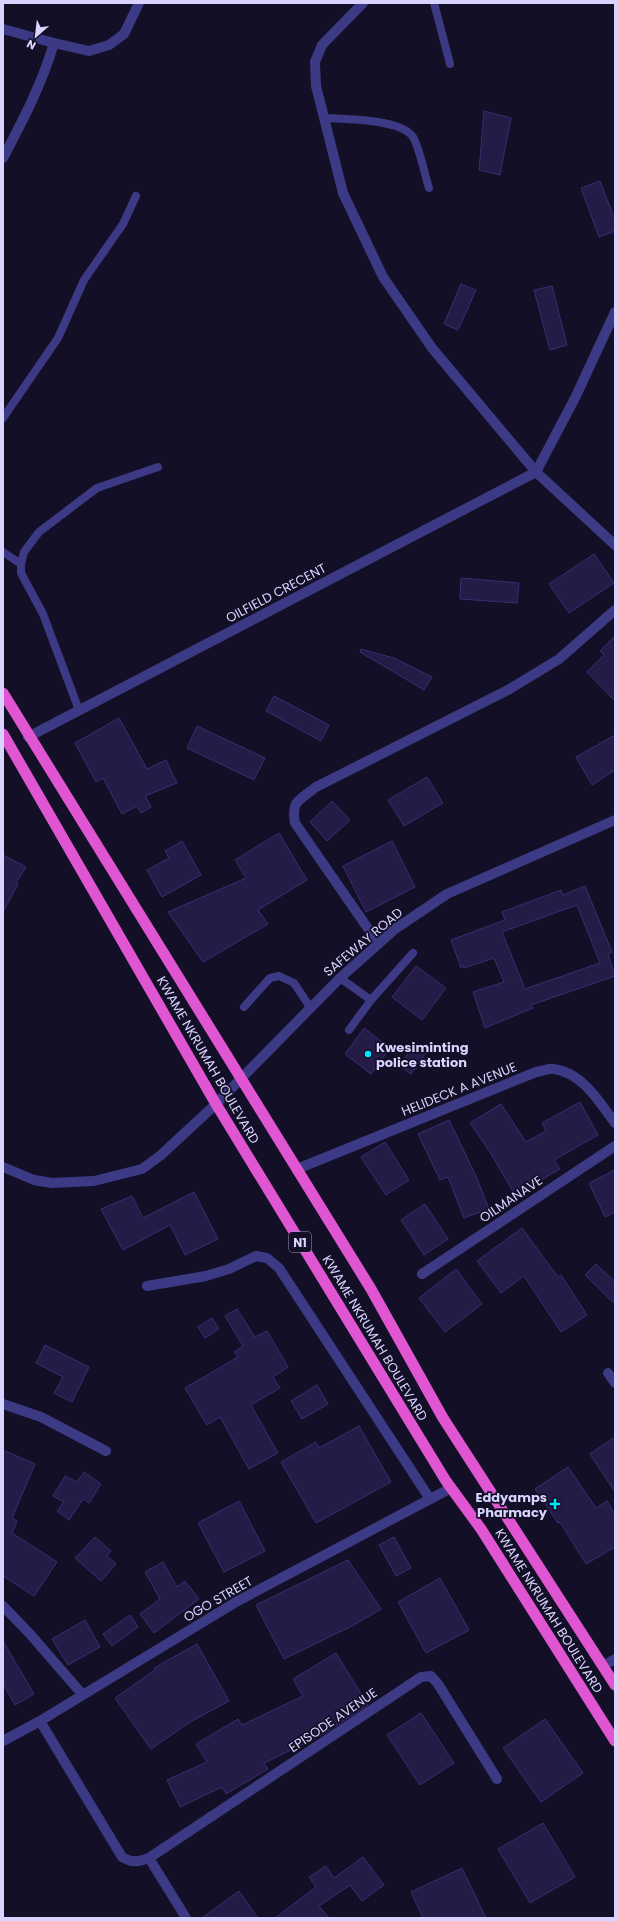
<svg xmlns="http://www.w3.org/2000/svg" width="618" height="1921" viewBox="0 0 618 1921" font-family="Poppins,sans-serif">
<rect width="100%" height="100%" fill="#130f26"/>
<!-- building -->
<g fill="#241b47" stroke="#3b2d73" fill-rule="evenodd">
<path d="M484,111l27,7 -11,57 -21,-5z"/>
<path d="M600,181l15,39v11l-16,6 -18,-49z"/>
<path d="M461,284l15,6 -18,40 -14,-6z"/>
<path d="M552,286l15,59 -17,5 -16,-60z"/>
<path d="M594,554l20,29 -45,30 -20,-29z"/>
<path d="M461,578l58,5 -2,20 -57,-4z"/>
<path d="M615,636v65l-28,-29 17,-17 -4,-4z"/>
<path d="M361,649l33,9 38,19 -8,13 -64,-38z"/>
<path d="M274,696l55,29 -8,16 -55,-30z"/>
<path d="M119,718l28,51 19,-9 11,23 -32,13 6,11 -10,6 -4,-7 -15,8 -19,-36 -7,4 -21,-39z"/>
<path d="M197,726l68,32 -11,22 -67,-32z"/>
<path d="M615,735v35l-23,15 -16,-28z"/>
<path d="M427,777l16,26 -39,23 -16,-26z"/>
<path d="M332,801l18,19 -23,21 -17,-19z"/>
<path d="M279,833l28,47 -49,30 10,14 -65,38 -35,-50 78,-34 -11,-18z"/>
<path d="M182,841l19,34 -39,22 -15,-27 22,-12 -4,-7z"/>
<path d="M392,841l23,46 -49,25 -23,-46z"/>
<path d="M3,855l23,12 -10,16 2,1 -15,28z"/>
<path d="M585,886l27,66 -4,2 7,22 -84,29 2,3 -48,20 -12,-36 31,-10 -10,-24 -30,10 -1,-3 -2,3 -10,-28 54,-20 -3,-8 59,-22 2,5zM577,905l23,58 -75,26 -23,-57z"/>
<path d="M416,966l30,22 -24,32 -30,-23z"/>
<path d="M364,1028l26,20 -19,26 -26,-20z"/>
<path d="M416,1043l12,7 -17,24 -12,-8z"/>
<path d="M580,1102l18,33 -44,25 6,9 -45,26 -27,-46 -18,-26 31,-19 25,38 20,-11 -4,-8z"/>
<path d="M449,1120l27,56 13,33 -25,9 -16,-41 -8,3 -22,-46z"/>
<path d="M385,1142l24,38 -23,15 -25,-38z"/>
<path d="M615,1170v42l-10,5 -16,-34z"/>
<path d="M194,1192l24,47 -33,16 -15,-30 -47,25 -22,-41 31,-13 11,22z"/>
<path d="M425,1204l23,35 -24,16 -23,-35z"/>
<path d="M522,1228l36,49 3,-2 26,40 -26,17 -37,-56 -23,17 -24,-32z"/>
<path d="M596,1264l19,18v22l-30,-29z"/>
<path d="M456,1269l26,35 -37,28 -26,-34z"/>
<path d="M237,1309l18,28 12,-6 21,36 -15,10 7,11 -29,17 27,48 -29,16 -29,-52 -13,8 -22,-37 53,-31 -4,-5 9,-6 -18,-30z"/>
<path d="M212,1318l7,11 -14,9 -7,-11z"/>
<path d="M45,1345l44,22 -17,35 -18,-9 9,-16 -27,-14z"/>
<path d="M317,1385l11,19 -26,15 -11,-18z"/>
<path d="M359,1426l32,56 -75,41 -35,-61 35,-20 3,6z"/>
<path d="M615,1437v55l-25,-38z"/>
<path d="M3,1450l32,14 -23,54 5,3 -5,12 45,29 -23,34 -31,-20z"/>
<path d="M568,1467l28,41 11,-7 8,14v32l-29,17 -26,-42 -2,1 -23,-34z"/>
<path d="M84,1472l17,12 -12,19 -6,-4 -14,21 -12,-9 7,-9 -11,-6 12,-20 12,6z"/>
<path d="M239,1501l26,50 -41,21 -26,-49z"/>
<path d="M95,1537l16,14 -4,5 9,8 -15,17 -26,-23z"/>
<path d="M394,1537l17,31 -15,8 -17,-31z"/>
<path d="M348,1560l33,49 -27,16 -70,34 -28,-54z"/>
<path d="M163,1562l14,25 8,-6 14,18 -45,34 -14,-19 20,-15 -15,-27z"/>
<path d="M440,1578l29,52 -43,23 -28,-51z"/>
<path d="M130,1615l8,12 -26,19 -9,-12z"/>
<path d="M85,1620l15,27 -32,18 -16,-26z"/>
<path d="M3,1641l31,53 -19,11 -12,-21z"/>
<path d="M197,1644l32,57 -39,21 -39,27 -36,-51 40,-28 -1,-2z"/>
<path d="M336,1653l32,52 -48,31 -56,27 4,6 -42,25 -4,-7 -42,20 -13,-27 40,-18 -11,-18 42,-25 4,6 61,-29 -10,-17z"/>
<path d="M421,1713l33,50 -34,22 -33,-50z"/>
<path d="M545,1719l38,54 -42,29 -38,-54z"/>
<path d="M543,1823l32,54 -45,26 -32,-54z"/>
<path d="M363,1857l21,28 -22,16 -12,-16 -31,21 10,12h-54l41,-31 -7,-10 17,-11 8,12z"/>
<path d="M462,1868l24,50h-63l-12,-26z"/>
<path d="M239,1891l19,27h-56z"/>
</g>
<g fill="none" stroke-linecap="round" stroke-linejoin="round">
<!-- service -->
<g stroke="#3d3a85" stroke-width="8">
<path d="M434,3l16,61"/>
<path d="M324,118c20,1 78,1 89,19 6,9 12,39 16,51"/>
<path d="M3,418l55,-80 26,-58 39,-56 13,-28"/>
<path d="M3,552l18,12"/>
<path d="M79,710l-36,-96 -22,-41v-9l3,-12 15,-20 58,-44 61,-21"/>
<path d="M340,978l31,22 -22,30"/>
<path d="M371,1000l42,-47"/>
<path d="M244,1007l26,-29 9,-2 15,7 16,24"/>
</g>
<!-- minor -->
<g stroke="#3d3a85" stroke-width="10">
<path d="M363,3l-41,42 -7,17 1,24 27,107 40,84 49,71 104,124 79,73"/>
<path d="M3,29l51,14 35,8 20,-6 15,-11 15,-31"/>
<path d="M3,158c20,-38 39,-74 51,-115"/>
<path d="M536,472l39,-74 40,-86"/>
<path d="M28,737l508,-265"/>
<path d="M378,943l-83,-120c-4,-23 4,-22 21,-36l192,-97 51,-31 56,-49"/>
<path d="M3,1167l31,13 18,3 42,-2 48,-12 19,-14 55,-51 124,-126 55,-49 52,-35 168,-74"/>
<path d="M297,1169l239,-97c6,-1 13,-4 18,-3 29,4 45,33 61,54"/>
<path d="M422,1274l193,-128"/>
<path d="M147,1286l59,-10 23,-7 27,-13 11,2 12,10 151,231"/>
<path d="M608,1373l7,10"/>
<path d="M3,1404l38,13 65,34"/>
<path d="M3,1606l27,28 52,60"/>
<path d="M603,1666l12,-7"/>
<path d="M40,1721l82,136c10,6 16,5 27,1l272,-181 10,-1 7,8 59,95"/>
<path d="M3,1741l37,-20 196,-119 215,-114"/>
<path d="M149,1858l37,60"/>
</g>
<!-- trunk -->
<g stroke="#e055d1" stroke-width="11">
<path d="M3,693l368,596 72,129 172,267"/>
<path d="M3,734l213,370 230,377 35,48 134,212"/>
</g>
</g>
<!-- markers -->
<g fill="#00e5ff" stroke="#130f26" stroke-width="1.5">
<circle cx="368" cy="1054" r="4"/>
<path d="M553 1498h4v4h4v4h-4v4h-4v-4h-4v-4h4z"/>
</g>
<g text-anchor="middle" dominant-baseline="central" stroke-width="3.5" stroke-linejoin="round" paint-order="stroke">
<!-- shield labels -->
<rect fill="#130f26" stroke="#9e99be" stroke-width="1" x="289" y="1232" width="22" height="20" rx="3"/>
<g font-size="12" font-weight="bold" fill="#d9d4ff">
<text x="300" y="1242">N1</text>
</g>
<!-- street labels -->
<g font-size="13" fill="#d9d4ff" stroke="#130f26">
<text transform="translate(276 593) rotate(-28)">OILFIELD CRECENT</text>
<text transform="translate(363 942) rotate(-40)">SAFEWAY ROAD</text>
<text transform="translate(208 1060) rotate(60)">KWAME NKRUMAH BOULEVARD</text>
<text transform="translate(459 1089) rotate(-22)">HELIDECK A AVENUE</text>
<text transform="translate(511 1199) rotate(-34)">OILMANAVE</text>
<text transform="translate(375 1338) rotate(59)">KWAME NKRUMAH BOULEVARD</text>
<text transform="translate(218 1599) rotate(-30)">OGO STREET</text>
<text transform="translate(549 1611) rotate(58)">KWAME NKRUMAH BOULEVARD</text>
<text transform="translate(333 1720) rotate(-34)">EPISODE AVENUE</text>
</g>
<!-- poi labels -->
<g font-size="13" font-weight="bold" fill="#d9d4ff" stroke="#130f26" text-anchor="start">
<text x="376" y="1047">Kwesiminting<tspan x="376" dy="15">police station</tspan></text>
<text x="547" y="1497" text-anchor="end">Eddyamps<tspan x="547" dy="15">Pharmacy</tspan></text>
</g>
</g>
<!-- border -->
<rect width="618" height="1921" fill="none" stroke="#d9d4ff" stroke-width="8"/>
<!-- north arrow -->
<g transform="translate(36 36) rotate(208)" stroke="#130f26" stroke-width="3" paint-order="stroke">
<path d="M0-3L7 15L0 10L-7 15Z" fill="#d9d4ff"/>
<text y="-6" font-size="11" font-weight="bold" text-anchor="middle" fill="#d9d4ff">N</text>
</g>
</svg>
